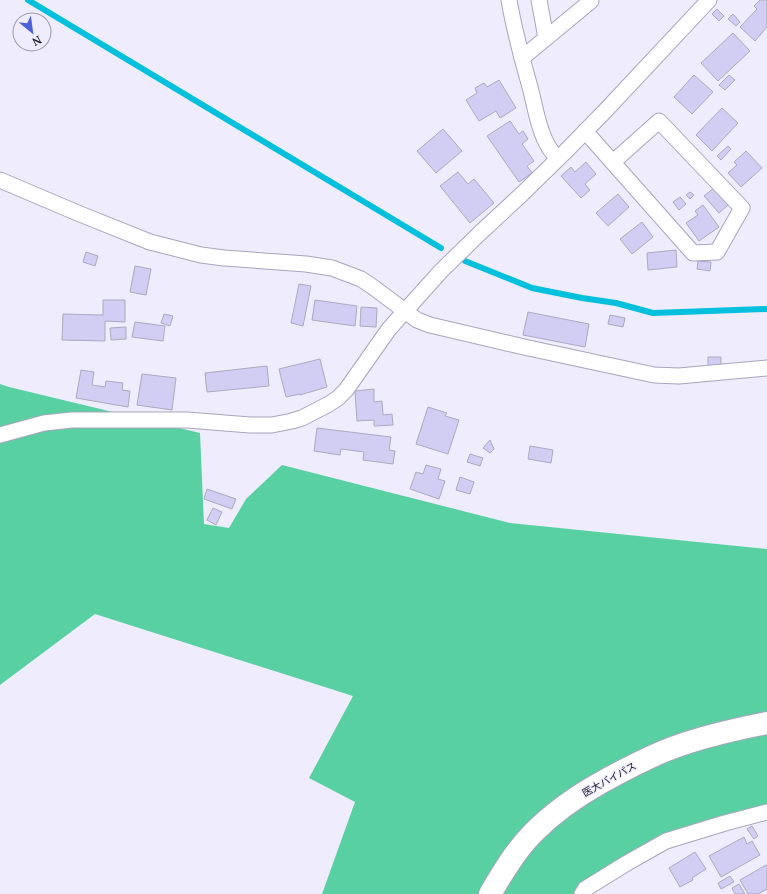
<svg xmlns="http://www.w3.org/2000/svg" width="767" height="894" viewBox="0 0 767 894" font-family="'Noto Serif','Noto Sans JP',serif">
<rect width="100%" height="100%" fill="#efedfd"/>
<!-- forest -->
<path fill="#58d0a1" d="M0,384l9,3 191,46 4,91 25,4 17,-29 36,-34 228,58 257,26v262l-104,27 -85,56h-256l33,-92 -46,-24 44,-82 -258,-82 -95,71z"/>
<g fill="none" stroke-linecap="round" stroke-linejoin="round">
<!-- stream -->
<g stroke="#05c0dc" stroke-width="6">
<path d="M28,0l413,248"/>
<path d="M465,261l67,27 50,10 34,5 37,10 114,-4"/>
</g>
</g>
<!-- building -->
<g fill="#d2cef3" stroke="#aba8c2">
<path d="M760,0h7v27l-12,14 -15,-14 17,-18 -3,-3z"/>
<path d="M717,9l7,7 -5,5 -7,-7z"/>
<path d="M733,14l7,8 -4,4 -8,-7z"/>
<path d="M733,33l17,18 -32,30 -17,-18z"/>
<path d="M694,75l19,17 -21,22 -18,-17z"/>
<path d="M729,75l6,5 -10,10 -6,-5z"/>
<path d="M499,80l17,28 -16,10 -4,-7 -17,10 -13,-21 11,-7 -2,-5 9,-5 3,4z"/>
<path d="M722,108l16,15 -26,28 -16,-16z"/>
<path d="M510,121l9,13 4,-3 5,8 -6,5 12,17 -7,5 5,7 -13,9 -32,-46z"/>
<path d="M443,129l19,22 -26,22 -19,-22z"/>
<path d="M728,146l3,3 -10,11 -4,-4z"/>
<path d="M746,151l16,17 -21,19 -13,-14 9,-8 -3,-3z"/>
<path d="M586,162l10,12 -11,10 5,6 -9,8 -20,-22 10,-9 4,5z"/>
<path d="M458,172l10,12 6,-5 20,24 -24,20 -30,-37z"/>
<path d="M714,188l14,17 -9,8 -15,-17z"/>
<path d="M690,192l4,3 -4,4 -4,-4z"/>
<path d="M618,194l11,13 -21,19 -12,-13z"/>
<path d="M680,197l6,7 -7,6 -6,-8z"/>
<path d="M703,205l16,22 -20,14 -13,-18 12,-8 -3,-4z"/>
<path d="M642,222l11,15 -21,17 -12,-15z"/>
<path d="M676,250l1,17 -29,3 -1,-17z"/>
<path d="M86,252l12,4 -3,10 -12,-4z"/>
<path d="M698,261l13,1 -1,9 -13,-2z"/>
<path d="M135,266l16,3 -5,26 -16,-3z"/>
<path d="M299,284l12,2 -8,40 -12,-3z"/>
<path d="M103,300h22v22l-20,-1v20l-43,-1 1,-26 40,1z"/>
<path d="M315,300l42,6 -2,20 -43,-6z"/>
<path d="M361,307l16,1 -1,19 -16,-1z"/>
<path d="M528,312l61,12 -4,23 -62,-12z"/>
<path d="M164,314l9,2 -3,10 -9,-3z"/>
<path d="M610,315l15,3 -2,9 -15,-3z"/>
<path d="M135,322l30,4 -2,15 -31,-4z"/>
<path d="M126,327v12l-15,1 -1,-12z"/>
<path d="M708,357h13v8l-13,1z"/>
<path d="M320,359l7,28 -27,8v-1l-14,3 -7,-28z"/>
<path d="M267,366l2,20 -62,6 -2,-19z"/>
<path d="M81,370l13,2 -2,13 13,2 1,-6 17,2 -1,7 8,1 -2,16 -52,-9z"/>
<path d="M142,374l34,4 -4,32 -35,-5z"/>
<path d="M374,389v13l8,-1 1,14 9,-1 1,11 -19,1v-6l-17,1 -2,-30z"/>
<path d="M428,407l19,6 -2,3 14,4 -11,34 -32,-10z"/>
<path d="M317,428l74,9 -2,13 6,1 -2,13 -30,-4 1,-8 -23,-3 -1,6 -26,-4z"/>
<path d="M490,440l4,9 -4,4 -7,-5z"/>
<path d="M530,446l23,4 -2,13 -23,-4z"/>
<path d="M470,454l13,4 -3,8 -13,-4z"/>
<path d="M426,465l15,4 -3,10 7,2 -6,18 -29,-10 6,-17 7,2z"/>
<path d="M460,477l14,5 -4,12 -14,-4z"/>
<path d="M207,489l29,10 -4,10 -28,-10z"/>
<path d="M213,508l9,4 -6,13 -9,-5z"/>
<path d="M752,826l6,10 -4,3 -7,-10z"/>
<path d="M744,837l3,7 5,-3 8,14 -39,22 -12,-21z"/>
<path d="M695,852l11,17 -14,9 1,2 -13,7 -11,-19z"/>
<path d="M766,865l1,2v22l-9,5h-10l-8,-14z"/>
<path d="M730,876l4,6 -13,7 -3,-6z"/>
<path d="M739,884l6,10h-10l-3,-6z"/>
</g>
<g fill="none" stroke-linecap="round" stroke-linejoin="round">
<defs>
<g id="street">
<path d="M509,0c5,29 13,59 21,87 5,19 9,46 20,62 2,3 5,6 7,10"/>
<path d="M539,0l7,38"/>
<path d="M522,58l69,-57"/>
<path d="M585,131l108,122 24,-1 25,-44 -83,-87 -46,41"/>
<path d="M0,180l80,34 70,28 51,13 23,3 82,6 26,4 29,11 12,8 44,33 13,5 94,22 130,28 25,1 88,-8"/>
<path d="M0,435l44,-12 28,-3h115l63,5h22l20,-4 10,-3 27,-14 9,-6 8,-8 43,-61 52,-58 39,-38 42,-39 43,-42 41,-42 103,-110"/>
<path d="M582,894l3,-5 42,-26 39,-22 59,-18 42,-11"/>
</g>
<path id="secondary" d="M490,894c13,-22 26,-44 44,-62 20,-20 43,-36 68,-50 20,-11 39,-21 60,-30 33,-14 69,-22 105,-29"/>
</defs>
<!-- street casing -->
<use href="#street" stroke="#a8a4be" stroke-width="17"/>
<!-- secondary casing -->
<use href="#secondary" stroke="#a8a4be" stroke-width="24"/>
<!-- street -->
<use href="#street" stroke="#fff" stroke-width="15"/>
<!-- secondary -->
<use href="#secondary" stroke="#fff" stroke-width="22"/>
</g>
<g text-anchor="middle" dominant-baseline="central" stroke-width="3" stroke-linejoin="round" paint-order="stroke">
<!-- street labels -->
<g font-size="10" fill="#1c1a24" stroke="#efedfd">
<text transform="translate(609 779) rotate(-29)">医大バイパス</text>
</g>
</g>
<!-- north arrow -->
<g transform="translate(32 32) rotate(151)"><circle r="19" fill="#efedfd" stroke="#9b99a6"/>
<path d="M0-3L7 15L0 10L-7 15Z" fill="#4f61d6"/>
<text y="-6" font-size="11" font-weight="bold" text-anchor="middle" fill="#1c1a24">N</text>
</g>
</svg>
